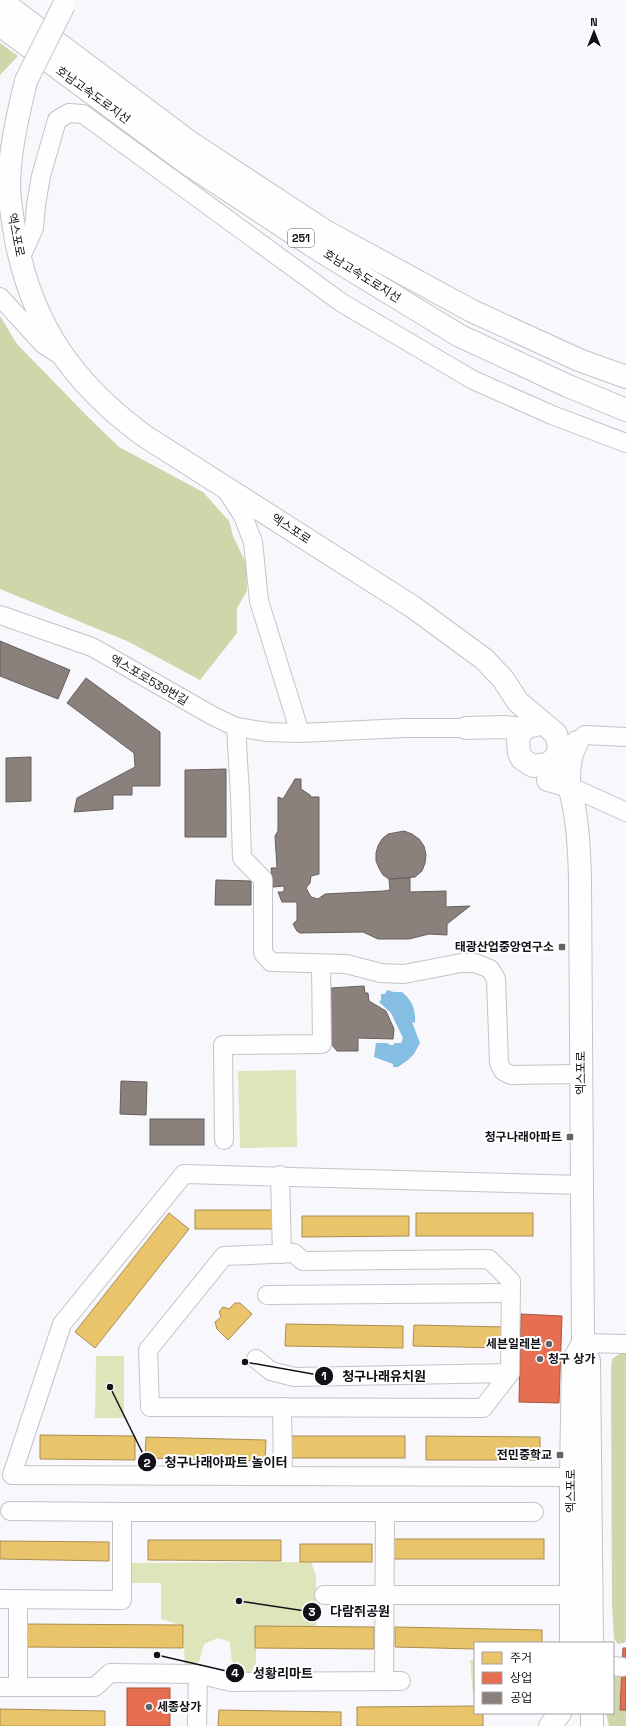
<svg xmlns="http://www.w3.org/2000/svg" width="626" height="1726" viewBox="0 0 626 1726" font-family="'Space Grotesk','Noto Sans KR',sans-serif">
<rect width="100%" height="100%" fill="#f8f7fb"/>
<!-- green -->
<g fill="#dee5bb">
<path d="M296,1070l1,77 -57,1 -2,-77z"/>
<path d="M96,1356h28v62h-29z"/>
<path d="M311,1562l5,14v51h-60v36l-6,10h-17l-3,-31 -12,-4 -14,6 -5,18 -9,5h-5l-2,-41 -22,-7v-36h-32v-20z"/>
<path d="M470,1660h5v37l-2,-4z"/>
</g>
<!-- forest -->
<g fill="#cfd6aa">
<path d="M0,43l18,13 -18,19z"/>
<path d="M0,316l17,28 72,74 30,29 84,45 26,29 4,15 13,27 1,28 -10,17v25l-37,47 -73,-39 -127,-52z"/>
<path d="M621,1353l5,1v288l-8,2 -4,-5 -2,-36 -1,-233 1,-11z"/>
<path d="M622,1674l-2,35 6,1v16h-17l-3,-13h7v-36z"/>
</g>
<!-- water -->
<path fill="#85bee2" d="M387,990l7,2h8c10,8 14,18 13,31l-3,-1 8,21 -6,11 -6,6 -10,7h-5v-3l-19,-7 2,-14h11l3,2h3l2,-2h6l2,-5 -12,-25 -12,-11 2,-2v-6h4z"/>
<!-- homes -->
<g fill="#e9c46a" stroke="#a98e51">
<rect x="195" y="1210" width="81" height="19"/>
<path d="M169,1213l20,16 -94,119 -20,-16z"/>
<rect x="416" y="1213" width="117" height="23"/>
<path d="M302,1216h107v20l-107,1z"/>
<path d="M235,1303h5l12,11 -24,26 -11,-11 -2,-7 6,-5 -2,-5 4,-5 6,2z"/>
<path d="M286,1324l117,2v22l-118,-2z"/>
<path d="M414,1325l91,2 -1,21 -91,-2z"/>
<path d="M40,1435l95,1v24l-95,-1z"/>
<rect x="290" y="1436" width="115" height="22"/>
<path d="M426,1436l114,1v23h-114z"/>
<path d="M146,1437l120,3 -1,21 -120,-3z"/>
<rect x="393" y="1539" width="151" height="20"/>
<path d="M148,1540h133v21l-133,-1z"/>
<path d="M0,1541l109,1v19l-109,-2z"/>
<rect x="300" y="1544" width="72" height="18"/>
<path d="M26,1624l157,1v23l-158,-1z"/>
<path d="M255,1626l119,1v22l-119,-1z"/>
<path d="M395,1627l147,3v13h-67v6l-80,-2z"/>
<path d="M475,1706v7h8v13h-126v-19z"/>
<path d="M0,1709l105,2v15h-105z"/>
<path d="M219,1710l122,2v14h-123z"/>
</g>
<!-- shops -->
<g fill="#e76f51" stroke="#a75340">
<path d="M521,1314l41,2 -3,87 -40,-1z"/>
<path d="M623,1648h3v62h-6z"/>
<rect x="127" y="1688" width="43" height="38"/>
</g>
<!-- industry -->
<g fill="#8a817c" stroke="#665f5e">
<path d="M0,641l70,29 -12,29 -58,-23z"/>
<path d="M86,678l74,54v54h-28v9h-19v14l-39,3 3,-14 58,-31 -1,-14 -67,-50z"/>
<path d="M31,757v44l-25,1v-44z"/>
<path d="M226,769v68h-41v-67z"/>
<path d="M295,779h6v10l9,6 1,2h8v77l-8,2 -1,7 -4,5 5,9 7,2 7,-5 59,-3 6,-1 -1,-11 21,-1v14l36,-1v16l24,-1 -23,18v11l-18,-1 -20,5h-31l-15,-7 -63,1 -3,-2 -4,-7 4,-4v-18h-15l-4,-10h6v-6l-11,1 -2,-19h6l-2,-32 3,-5v-34l5,2z"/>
<path d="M404,831l8,3 7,5 5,7 2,9 -1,8 -3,8 -7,6 -26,2 -6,-4 -4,-7 -3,-7v-8l2,-7 4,-7 6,-5z"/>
<path d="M216,880l35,1v24h-36z"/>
<path d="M364,986l1,7h3l1,8 17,10 8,18 -1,10 -35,-1v13h-21l-6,-7v-56z"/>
<path d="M121,1081l26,1 -1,33 -26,-1z"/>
<rect x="150" y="1119" width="54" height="26"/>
</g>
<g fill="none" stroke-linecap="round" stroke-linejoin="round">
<defs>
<g id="minor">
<path d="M20,259l14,-31 2,-23 5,-29 16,-56 12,-7 14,1 259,189 131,77 79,35 74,28"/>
<path d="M0,297l43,47 20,13"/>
<path d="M225,488l18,28 10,26 6,59 41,132"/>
<path d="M0,615l92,32 121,69 23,11 32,5 32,1 104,-5h62"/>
<path d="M236,727l4,67 2,64 21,21v74l8,9 75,2 35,9 23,1 57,-11h14l15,6 6,10 3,84 4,8 8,4 70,-1"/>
<path d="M577,742l8,-7 41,2"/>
<path d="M569,786l57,26"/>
<path d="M224,1140l-1,-95 99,-1 -1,-80"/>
<path d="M280,1175l2,79"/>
<path d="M582,1185l-398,-11 -122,150 -50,151 552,2 20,-2"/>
<path d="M294,1253l9,8 186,-2 22,22 -1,92 -27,35 -333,-1 -2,-57 76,-94z"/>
<path d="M267,1295l243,-2"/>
<path d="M583,1343l43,1"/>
<path d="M256,1359l15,12 23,6 216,-4"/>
<path d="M282,1407l1,69"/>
<path d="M10,1511l112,1h412"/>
<path d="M324,1595h260"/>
<path d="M0,1599l122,1v-88"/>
<path d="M613,1666l9,1"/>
<path d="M384,1681l1,-169"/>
<path d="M0,1687h95l15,-14 88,1 33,8 170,-1"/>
<path d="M18,1687v-88"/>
<path d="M197,1726l1,-52"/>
</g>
<g id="major">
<path d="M26,81c-8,34 -16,67 -17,102 0,19 4,38 7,57 17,86 56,142 127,195l270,172 71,52 19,20 15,23 38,32 3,12 -1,7 -4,6 -6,5 -15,2 -11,-7 -3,-6 -1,-13 2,-6 7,-7 12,-3 6,1"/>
<path d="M466,728l39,-1 20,2"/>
<path d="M558,753c3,11 8,22 11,33 9,30 10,62 11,93l3,464 6,18 3,282"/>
<path d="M548,780l21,6c0,-18 0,-28 8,-44"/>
<path d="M571,1643v-167l2,-115 10,-18"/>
<path d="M550,1726l10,-13"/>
<path d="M592,1726v-13"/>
</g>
<g id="highway">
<path d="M0,0l191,143 134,88 147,80 107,49 47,17"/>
<path d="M0,25l185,137 134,88 141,86 108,50 58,24"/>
</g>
</defs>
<!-- minor casing -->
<use href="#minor" stroke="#c4c3c8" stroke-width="20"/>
<!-- major casing -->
<use href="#major" stroke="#c4c3c8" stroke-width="24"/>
<!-- highway casing -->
<use href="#highway" stroke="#c4c3c8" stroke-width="24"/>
<!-- minor -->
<use href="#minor" stroke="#fefefe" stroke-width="18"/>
<!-- major -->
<use href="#major" stroke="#fefefe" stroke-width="22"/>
<!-- highway -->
<use href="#highway" stroke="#fefefe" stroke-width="22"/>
<defs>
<path id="major-bridge" d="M26,81l38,-76"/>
</defs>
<!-- major-bridge casing -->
<use href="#major-bridge" stroke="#c4c3c8" stroke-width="24" stroke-linecap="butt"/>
<!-- major-bridge -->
<use href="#major-bridge" stroke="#fefefe" stroke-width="22"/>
</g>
<!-- markers -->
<g fill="#636267" stroke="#fff" stroke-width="1.5">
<rect x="558" y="943" width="8" height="8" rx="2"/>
<rect x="566" y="1133" width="8" height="8" rx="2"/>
<circle cx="549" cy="1344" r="4"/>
<circle cx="540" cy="1359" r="4"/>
<rect x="556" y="1451" width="8" height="8" rx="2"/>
<circle cx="149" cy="1707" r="4"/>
</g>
<g text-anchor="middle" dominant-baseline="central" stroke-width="4" stroke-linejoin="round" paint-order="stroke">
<!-- shield labels -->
<rect fill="#fff" stroke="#5a585d" stroke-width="1" x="288" y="229" width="26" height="18" rx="3"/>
<g font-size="11" font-weight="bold" fill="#131118">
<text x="301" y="238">251</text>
</g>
<!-- street labels -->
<g font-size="12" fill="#131118" stroke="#fff">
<text transform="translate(93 95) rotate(36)">호남고속도로지선</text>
<text transform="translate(16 235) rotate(79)">엑스포로</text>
<text transform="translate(362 276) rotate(32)">호남고속도로지선</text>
<text transform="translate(291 529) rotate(33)">엑스포로</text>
<text transform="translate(149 680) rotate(30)">엑스포로539번길</text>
<text transform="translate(581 1073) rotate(-90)">엑스포로</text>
<text transform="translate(571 1491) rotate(-90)">엑스포로</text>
</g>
<!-- poi labels -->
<g font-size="12" font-weight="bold" fill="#131118" stroke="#fff" text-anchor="end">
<text x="554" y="947">태광산업중앙연구소</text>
<text x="562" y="1137">청구나래아파트</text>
<text x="541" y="1344">세븐일레븐</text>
<text x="548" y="1359" text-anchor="start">청구 상가</text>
<text x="552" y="1455">전민중학교</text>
<text x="157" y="1707" text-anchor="start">세종상가</text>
</g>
</g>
<!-- callouts -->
<path fill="none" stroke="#131118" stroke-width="1.5" d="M245 1362L324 1376M110 1387L147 1462M239 1601L312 1612M157 1655L235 1673"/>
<g fill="#131118" stroke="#fff" stroke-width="1.5">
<circle cx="245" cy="1362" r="4"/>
<circle cx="110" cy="1387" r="4"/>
<circle cx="239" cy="1601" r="4"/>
<circle cx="157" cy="1655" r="4"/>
<circle cx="324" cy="1376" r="10"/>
<circle cx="147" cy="1462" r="10"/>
<circle cx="312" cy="1612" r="10"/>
<circle cx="235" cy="1673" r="10"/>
</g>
<g font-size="12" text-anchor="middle" font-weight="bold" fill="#fff">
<text x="324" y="1380">1</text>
<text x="147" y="1467">2</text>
<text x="312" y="1616">3</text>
<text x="235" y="1677">4</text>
</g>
<g font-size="13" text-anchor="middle" font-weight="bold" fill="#131118" stroke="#fff" stroke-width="4" stroke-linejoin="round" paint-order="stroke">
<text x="384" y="1381">청구나래유치원</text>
<text x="226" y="1467">청구나래아파트 놀이터</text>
<text x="360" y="1616">다람쥐공원</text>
<text x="283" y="1678">성황리마트</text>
</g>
<!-- legend -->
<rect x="474" y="1642" width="140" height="72" fill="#ffffff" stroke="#a1a0a3"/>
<rect x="482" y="1652" width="20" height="12" fill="#e9c46a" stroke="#a1a0a3"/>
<text x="510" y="1662" font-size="12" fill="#131118">주거</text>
<rect x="482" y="1672" width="20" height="12" fill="#e76f51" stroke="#a1a0a3"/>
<text x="510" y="1682" font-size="12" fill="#131118">상업</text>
<rect x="482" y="1692" width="20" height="12" fill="#8a817c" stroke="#a1a0a3"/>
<text x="510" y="1702" font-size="12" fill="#131118">공업</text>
<!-- north arrow -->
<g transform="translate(594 32)" stroke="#ffffff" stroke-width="3" paint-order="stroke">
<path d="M0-3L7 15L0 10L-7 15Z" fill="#131118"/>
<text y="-6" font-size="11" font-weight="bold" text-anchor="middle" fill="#131118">N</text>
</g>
</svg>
